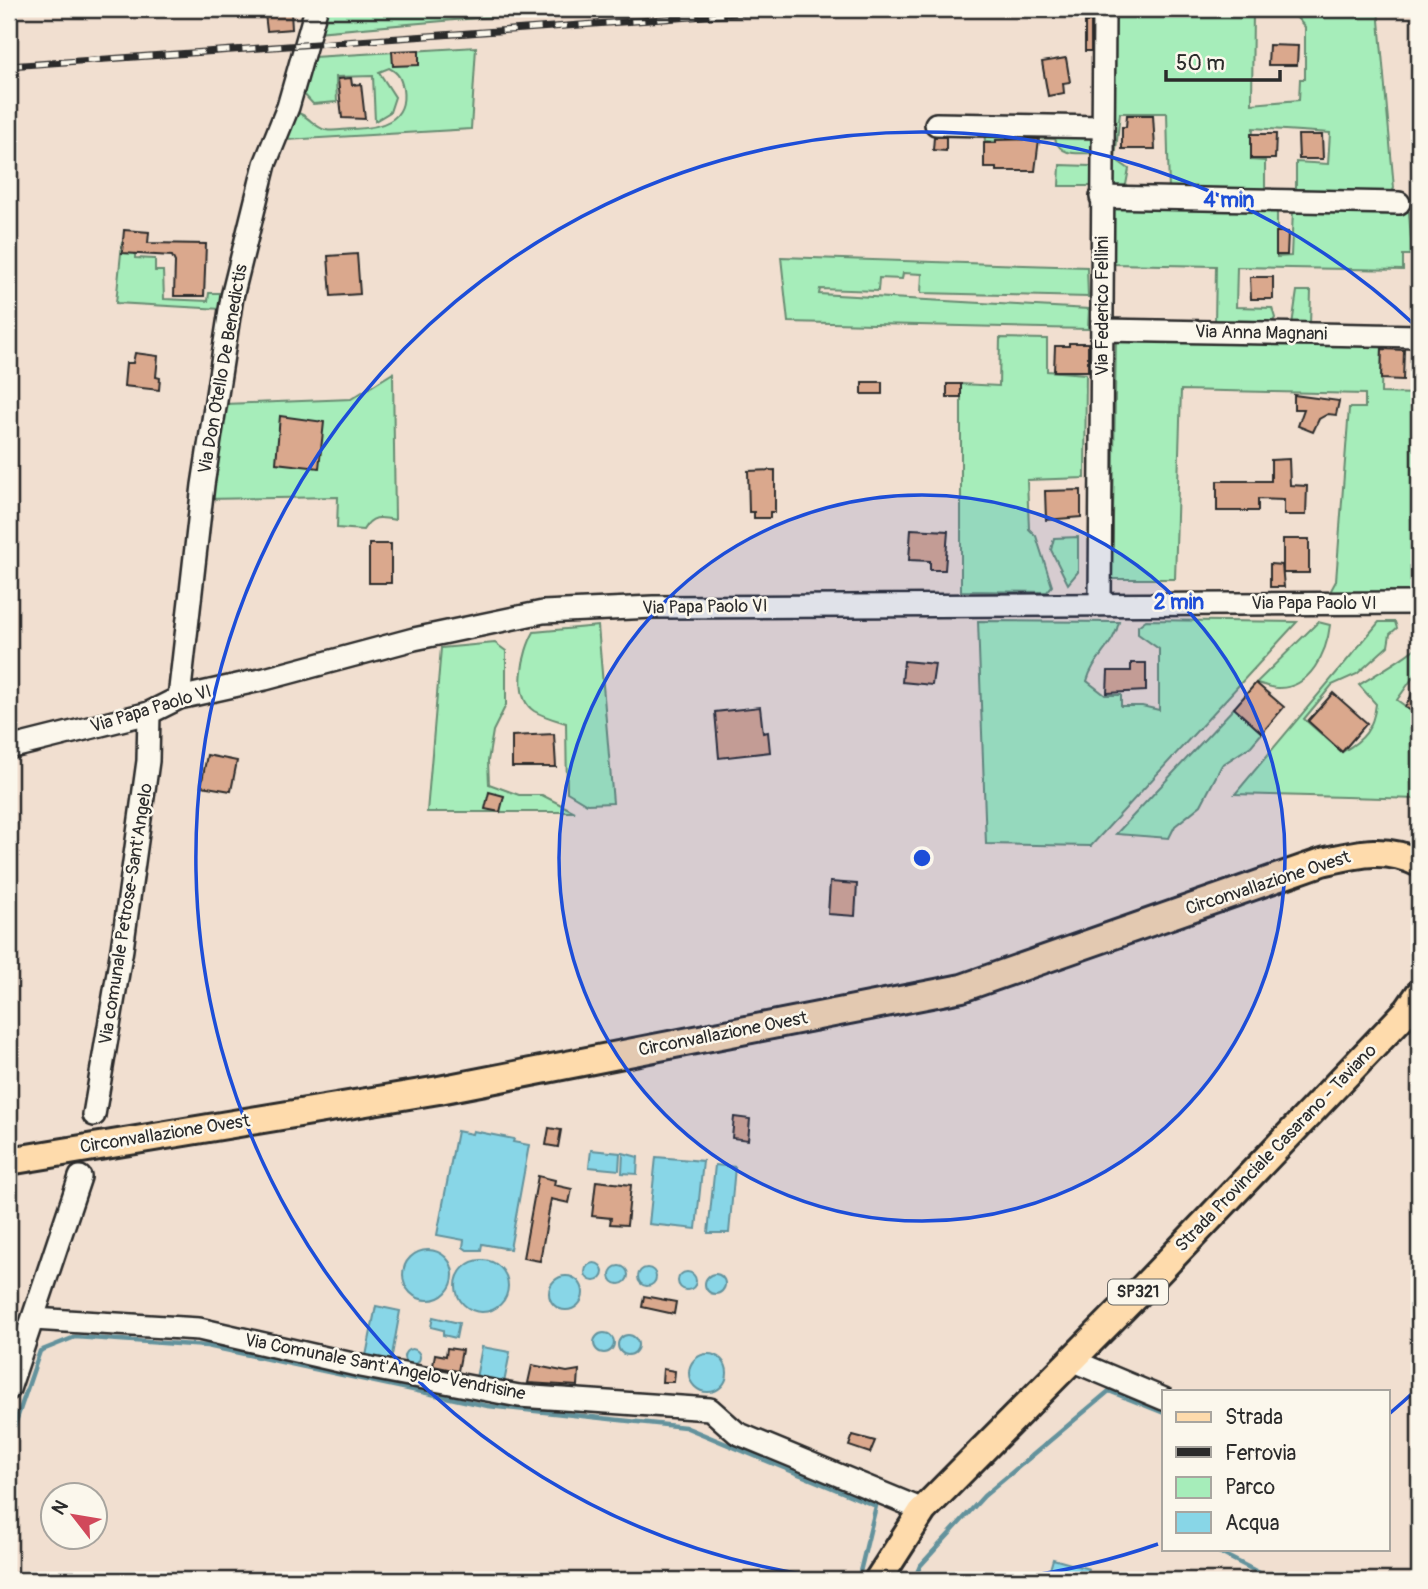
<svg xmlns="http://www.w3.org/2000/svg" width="1428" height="1589" viewBox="0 0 1428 1589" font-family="Pangolin,sans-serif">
<rect width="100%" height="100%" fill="#f1dfd0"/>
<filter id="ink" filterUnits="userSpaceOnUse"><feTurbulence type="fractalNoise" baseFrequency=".0143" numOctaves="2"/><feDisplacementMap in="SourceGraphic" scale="14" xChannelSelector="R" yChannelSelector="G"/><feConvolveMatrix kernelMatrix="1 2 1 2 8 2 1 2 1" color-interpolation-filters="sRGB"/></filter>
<g filter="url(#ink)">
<!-- green -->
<g fill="#a6edba" stroke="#688c72" stroke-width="2">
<path d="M325,9h258l-267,23z"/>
<path d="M1109,9h144l-1,95 47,-4 1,-21h5v-52l-16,-18h89l16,179 -3,7 -95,-2v-31l32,2 2,-31 -77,-5 -2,32 14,1v31h-96l-2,-79h-47l-5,46 14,10 -4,21 -17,-2z"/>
<path d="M476,47l-5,82 -184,11 7,-28c13,1 20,16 32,18 8,2 19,-1 27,-1 26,-1 55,-7 50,-40 -2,-10 -4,-16 -14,-21l-10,4 16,25 -5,15 -15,9 -2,-45 -37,1 1,25 -24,2 -12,-13 12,-34z"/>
<path d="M984,130l112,2 -2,21c-16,0 -33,4 -39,-14l-40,-1v5l-30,-2z"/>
<path d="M1060,165l30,1 4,4 -1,16h-34z"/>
<path d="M1111,206l166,3v48l14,-1 2,-46 116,2 3,43h-9v15l-166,-3 -1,40 36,1 3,10 -4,6h-56l1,-58 -105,-2z"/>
<path d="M122,243l13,5v10l20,1v12h8l1,28 44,2 1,-8h15l-3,16 -105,-6z"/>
<path d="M781,257l306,10 1,30 -167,-4 1,-19 -19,-1 -1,6 -23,-1 -1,13 -58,-2 -1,5 270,15 -1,20 -300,-7z"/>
<path d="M1297,291h14l-1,34h-18z"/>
<path d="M1116,336l266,5 -1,52 38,1v201h-83l-6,-3 6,-11 13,-173h16v-14l-184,-4 -6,189h-63z"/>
<path d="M1000,338l47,1v32l39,3 -1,104 -58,2 2,49 7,7 16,50 -5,6 -86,-1v-207l38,2z"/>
<path d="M393,373l2,147c-15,-3 -23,-5 -32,10l-26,-2 1,-31 -133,2 19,-95 127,-5z"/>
<path d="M1078,537v35l-10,12 -17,-34 3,-12z"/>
<path d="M1146,620l151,2 -206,224 -105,-2 -8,-223 141,1c-5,24 -26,36 -32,59l18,14h16v11h21l17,4v-61l-21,-15v-8z"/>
<path d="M1318,622l12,3c-3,27 -20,64 -52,63 -7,0 -15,-4 -22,-5z"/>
<path d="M1379,622h16l2,6 -7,6 -2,12 -31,28 -25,11 -28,34 38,33c22,-12 31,-23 34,-48l-17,-19c12,-8 56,-33 60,-41v25l-22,31 22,16v83l-184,-5z"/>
<path d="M598,626l15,177 -26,1 -20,-12 -1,-69c-10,-3 -22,-6 -32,-12 -22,-14 -11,-60 0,-79z"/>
<path d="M495,643l11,8v54l-13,26 -5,30 1,23 30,11h23l33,17h-148l14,-164z"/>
<path d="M1234,708l28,25 -11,13 -29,19 -21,40 -26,21 -6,12 -53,-4z"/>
</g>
<!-- water -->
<g fill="#88d6e7" stroke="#63929c" stroke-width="2">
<path d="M457,1131l15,3 1,-3 41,8 -1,3 16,3 -19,104 -28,-5 -1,6h-14l-4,-3 1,-7 -27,-5z"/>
<path d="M591,1150l29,3 -1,17 -30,-3z"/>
<path d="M623,1153l15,4 -1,17 -15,-1z"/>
<path d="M656,1157l47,4 -7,68 -47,-5z"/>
<path d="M715,1165l20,2 -6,66h-21z"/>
<circle cx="428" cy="1275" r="25"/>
<circle cx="482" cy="1286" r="26"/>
<circle cx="594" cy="1272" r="9"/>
<circle cx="619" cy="1275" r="9"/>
<circle cx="647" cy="1277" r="9"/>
<circle cx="687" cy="1281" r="9"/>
<circle cx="715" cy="1284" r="10"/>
<circle cx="566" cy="1293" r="17"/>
<path d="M376,1306l24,5 -9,50 -25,-5z"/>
<path d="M433,1317l26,6 -3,15 -13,-3v-5l-12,-3z"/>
<circle cx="604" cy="1343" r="10"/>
<circle cx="628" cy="1345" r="10"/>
<path d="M482,1347l28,5 -6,31 -28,-5z"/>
<circle cx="412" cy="1357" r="8"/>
<circle cx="708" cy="1373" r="19"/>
<path d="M1053,1559l36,10 -3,11h-39z"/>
</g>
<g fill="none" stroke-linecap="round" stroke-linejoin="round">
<!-- stream -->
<g stroke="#63929c" stroke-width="4.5">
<path d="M9,1442l31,-91 35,-14 132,9 281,60 197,21 191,79 -18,74"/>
<path d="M1213,1549l60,31"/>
<path d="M914,1580l6,-14 64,-70 125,-105 55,22"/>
</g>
</g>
<!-- building -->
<g fill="#daa88d" stroke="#2b2b2b" stroke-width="2">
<path d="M291,12l1,17 -25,2 -2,-17z"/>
<rect x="1085" y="22" width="6" height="29"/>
<path d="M1269,45l29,1 -1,19h-29z"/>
<path d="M419,50v15l-26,1 -1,-15z"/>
<path d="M1066,58l4,24 -7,1 1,10 -16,3 -6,-34z"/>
<path d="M351,78l1,7 9,-1 4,35 -23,-1 -4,-39z"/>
<path d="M1127,115h26l2,34h-33v-22h4z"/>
<path d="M1251,134h25l-1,25h-24z"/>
<path d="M1298,135h24l1,24h-24z"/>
<path d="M934,137h12v14l-13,-1z"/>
<path d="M1039,139l-4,32h-39v-3h-12v-25h12v-3z"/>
<path d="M124,230l25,2 -1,11 58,1 -2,52h-30l1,-34 -3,-6 -50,-3z"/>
<path d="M1276,232h12l-1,23h-11z"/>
<path d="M357,254l3,40 -29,2 -3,-40z"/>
<path d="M1250,277h23v22h-22z"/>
<path d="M1069,343h19v28h-34l1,-25h14z"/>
<path d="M1382,349l22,1 -1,30 -22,-1z"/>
<path d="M135,353l23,3 -2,21 4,1 -1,12 -35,-4 2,-23h7z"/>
<rect x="862" y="382" width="20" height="12"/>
<rect x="947" y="384" width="14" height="13"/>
<path d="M1294,395l45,6 -3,14 -8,-1 -9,5 -6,13 -15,-6 6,-17h-10z"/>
<path d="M280,416l44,6 -5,46 -43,-5z"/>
<path d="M1289,459l1,26 17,1 -1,29h-22v-15l-26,-1v12h-41v-30h54v-21z"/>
<path d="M775,470v42h-5v6h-16v-6h-5l-1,-41z"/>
<path d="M1081,490v27l-35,3 -1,-29z"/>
<path d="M911,529l37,2 -3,39h-15v-9l-21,-1z"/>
<rect x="1283" y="539" width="26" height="34"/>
<rect x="369" y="544" width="22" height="39"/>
<path d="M1270,564l12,1 2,22h-14z"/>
<path d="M904,661l31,3 -3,21 -30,-3z"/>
<path d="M1131,663h15v28l-39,2 1,-22h23z"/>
<path d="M1419,682v34l-14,-9z"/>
<path d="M1256,683l28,24 -22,26 -28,-25z"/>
<path d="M1333,693l34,30 -25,29 -34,-31z"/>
<path d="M760,707l3,26 5,-1 2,20 -51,6 -4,-46z"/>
<path d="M554,734l2,33h-44v-31z"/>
<path d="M207,755l30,6 -6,30 -30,-5z"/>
<path d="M489,792l15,4 -4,16 -15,-3z"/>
<path d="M830,882l27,2 -2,32 -27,-2z"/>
<path d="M734,1117l16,2 -2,21 -16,-2z"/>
<path d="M549,1128l12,2 -3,17 -12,-2z"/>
<path d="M538,1176l17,4 -1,5 18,4 -3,14 -18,-4 -11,62 -17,-3z"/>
<path d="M596,1181l35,4 -4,40 -17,-1 1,-6 -19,-2z"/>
<path d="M644,1296l32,6 -2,12 -32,-7z"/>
<path d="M447,1348l15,2 -4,21 -25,-5 2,-12 11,2z"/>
<path d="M532,1365l35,7 12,-2 -1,16 -50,-3z"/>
<path d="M663,1369l12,2 -1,11h-12z"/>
<path d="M853,1435l22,6 -5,12 -21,-7z"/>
</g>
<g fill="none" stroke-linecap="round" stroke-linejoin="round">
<defs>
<g id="minor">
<path d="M936,124l166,3"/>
<path d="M1101,197l298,6"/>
<path d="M1103,330l316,6"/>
<path d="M1100,603l4,-594"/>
<path d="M179,698l24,-213 29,-188 33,-133 23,-57 28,-98"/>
<path d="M9,748l140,-35 30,-15 86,-19 149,-40 129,-27 110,-5 766,-4"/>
<path d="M94,1115l28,-166 26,-188 1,-48"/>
<path d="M33,1319l166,10 162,37 158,30 191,13 27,24 186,77"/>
<path d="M1071,1360l93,39"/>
<path d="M9,1389l71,-212"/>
</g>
<g id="major">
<path d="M9,1161l430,-71 523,-102 360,-126c35,-8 63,-16 97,1"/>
<path d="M878,1580l45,-70 218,-220 267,-280 11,-16"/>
</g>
</defs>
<!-- minor casing -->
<use href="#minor" stroke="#2b2b2b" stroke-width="26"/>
<!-- major casing -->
<use href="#major" stroke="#2b2b2b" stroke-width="32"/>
<!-- minor -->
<use href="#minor" stroke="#fbf7ec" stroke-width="21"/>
<!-- major -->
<use href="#major" stroke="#fedbac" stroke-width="26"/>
<defs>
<path id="rail" d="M9,66l794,-57"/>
</defs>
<!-- rail casing -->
<use href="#rail" stroke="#2b2b2b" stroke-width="7"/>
<!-- rail -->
<use href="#rail" stroke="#fbf7ec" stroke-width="4.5" stroke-dasharray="13" stroke-linecap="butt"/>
</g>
</g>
<!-- distance rings -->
<circle cx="922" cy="858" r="363" fill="#1d4ed8" fill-opacity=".12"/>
<g fill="none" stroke="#1d4ed8" stroke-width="3.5">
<circle cx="922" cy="858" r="363"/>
<path d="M1417 1389A726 726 0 0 1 1389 1414M1158 1544A726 726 0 0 1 998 1580M846 1580A726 726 0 1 1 1417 327"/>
</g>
<g text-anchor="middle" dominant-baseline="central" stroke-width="5" stroke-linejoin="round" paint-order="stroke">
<!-- shield labels -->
<rect fill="#fbf7ec" stroke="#696865" stroke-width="2" x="1108" y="1279.5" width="60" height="25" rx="5"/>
<g font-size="16" font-weight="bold" fill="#2b2b2b">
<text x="1138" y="1292">SP321</text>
</g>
<!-- street labels -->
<g font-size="18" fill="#2b2b2b" stroke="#fbf7ec">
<text transform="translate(1102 306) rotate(-90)">Via Federico Fellini</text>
<text transform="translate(1261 333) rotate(1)">Via Anna Magnani</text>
<text transform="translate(223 369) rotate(-80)">Via Don Otello De Benedictis</text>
<text x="1314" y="603">Via Papa Paolo VI</text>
<text transform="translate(705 607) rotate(-1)">Via Papa Paolo VI</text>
<text transform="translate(151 709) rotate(-17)">Via Papa Paolo VI</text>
<text transform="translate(1268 883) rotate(-18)">Circonvallazione Ovest</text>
<text transform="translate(126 914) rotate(-81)">Via comunale Petrose-Sant'Angelo</text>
<text transform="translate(723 1034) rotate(-11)">Circonvallazione Ovest</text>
<text transform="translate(165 1134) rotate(-9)">Circonvallazione Ovest</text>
<text transform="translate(1276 1148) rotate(-46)">Strada Provinciale Casarano - Taviano</text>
<text transform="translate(385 1367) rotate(11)">Via Comunale Sant'Angelo-Vendrisine</text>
</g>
</g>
<circle cx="922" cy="858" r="10" fill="#1d4ed8" stroke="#fbf7ec" stroke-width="3.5"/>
<g font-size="21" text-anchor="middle" font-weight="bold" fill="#1d4ed8" stroke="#fbf7ec" stroke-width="5" stroke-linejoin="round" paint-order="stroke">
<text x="1229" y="207">4 min</text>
<text x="1179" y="609">2 min</text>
</g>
<!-- margin -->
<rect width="1428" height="1589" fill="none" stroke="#fbf7ec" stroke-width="35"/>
<rect x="18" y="18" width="1393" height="1554" fill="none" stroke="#2b2b2b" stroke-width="2.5" filter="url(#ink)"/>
<!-- legend -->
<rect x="1162" y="1390" width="228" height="161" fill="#fbf7ec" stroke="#a8a59f" stroke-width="2"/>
<rect x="1176" y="1412" width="35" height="10" fill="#fedbac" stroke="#a8a59f" stroke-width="2"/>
<text x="1225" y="1424" font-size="21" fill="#2b2b2b">Strada</text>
<rect x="1176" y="1447" width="35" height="10" fill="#2b2b2b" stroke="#a8a59f" stroke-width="2"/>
<text x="1225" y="1460" font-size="21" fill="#2b2b2b">Ferrovia</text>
<rect x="1176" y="1477" width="35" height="21" fill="#a6edba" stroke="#a8a59f" stroke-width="2"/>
<text x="1225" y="1494" font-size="21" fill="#2b2b2b">Parco</text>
<rect x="1176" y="1512" width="35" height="21" fill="#88d6e7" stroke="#a8a59f" stroke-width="2"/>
<text x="1225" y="1530" font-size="21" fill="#2b2b2b">Acqua</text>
<!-- north arrow -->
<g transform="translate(74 1516) rotate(301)"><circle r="33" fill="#fbf7ec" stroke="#a8a59f" stroke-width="2"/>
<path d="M0-5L12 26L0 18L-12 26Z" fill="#d1495b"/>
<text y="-10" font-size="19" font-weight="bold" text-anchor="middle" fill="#2b2b2b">N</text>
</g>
<!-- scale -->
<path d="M1166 70v10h114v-10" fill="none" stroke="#2b2b2b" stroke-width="3.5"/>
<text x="1176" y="70" font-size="21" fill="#2b2b2b" stroke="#fbf7ec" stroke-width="5" paint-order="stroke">50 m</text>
</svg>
